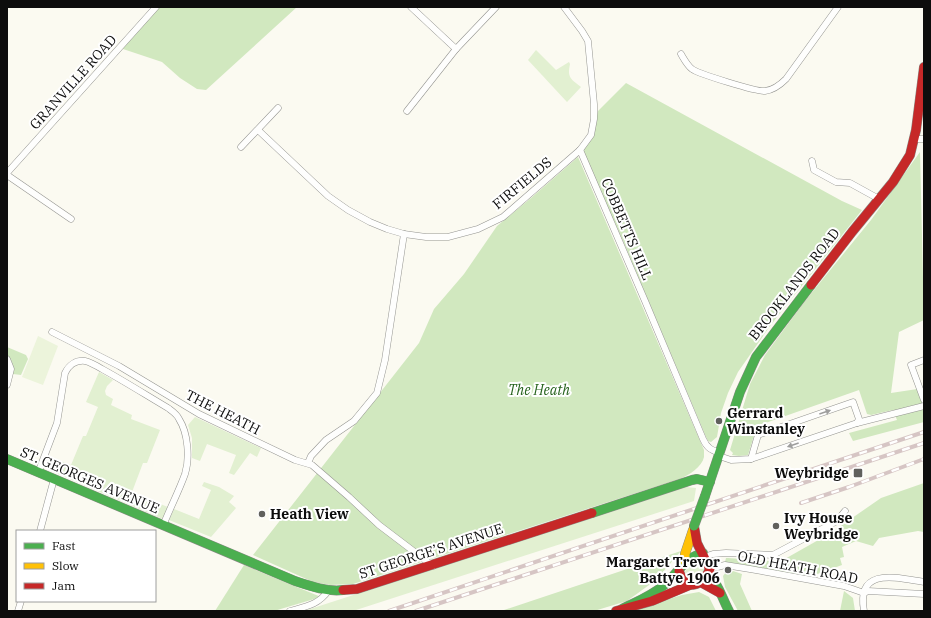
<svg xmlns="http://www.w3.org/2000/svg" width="931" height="618" viewBox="0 0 931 618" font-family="'IBM Plex Serif',serif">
<rect width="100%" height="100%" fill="#fbfaf1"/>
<!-- green -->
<g fill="#e2f0d1">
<path d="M536,50l20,20 13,-8 1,2c-3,14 1,15 11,23l-14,15 -39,-42z"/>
<path d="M99,372l14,8 -6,6 -2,5 1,4 7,4 -2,6 21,10 -1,4 29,11 -13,33h-4l-11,29 38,16 -5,12 -114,-49 3,-13 17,7 12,-29h3l12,-29 -12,-5z"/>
<path d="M195,417l66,31 -4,9 -7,-4 -16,22 -5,-2 7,-18 -29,-11 -7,17 -8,-3v-20l-4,-13z"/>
<path d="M204,482l15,5 15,9 -5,6 7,6 -25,29 -42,-17 5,-11 25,10 12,-29 -9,-4z"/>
<path d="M686,487l10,1 -2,13 -341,110h-49z"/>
<path d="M695,559l7,3 3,6 -5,9 -7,2 -6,-2 -2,-5 5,-10z"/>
</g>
<!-- forest -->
<g fill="#d1e8bf">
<path d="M154,7h143l-91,83 -9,-1 -17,-11 -18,-16 -45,-15z"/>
<path d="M626,83l216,118 20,9 -92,116 -32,46 -10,21 -7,20 -4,24 -6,5 -3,-1 -2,-4 -83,-196 -41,-92 11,-13 5,-25z"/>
<path d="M920,152l4,168 -25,12 -8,61 33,-5v34l-71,19 -4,-8 48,-13 -4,-10 -22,5 -4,-1 -8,-24 -102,36 -9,29 -9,1 -7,-1 1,-2 -3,-3 20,-66 15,-29 40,-54 66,-81z"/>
<path d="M578,157l126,293c0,3 0,5 0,7 -2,10 -15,18 -24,22l-327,105 -23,1 -17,-3 -60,-27 166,-212 15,-34 30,-35 33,-48 34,-28z"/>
<path d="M7,347l19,8 2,4 -7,16 -8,-1 -1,-12 -5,-7z"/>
<path d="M924,483v49l-6,-1 -39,7 -6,8 -17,-5 -14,6 2,10 -4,1 2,7 -30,11 -25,-3 -62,-11 1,-4h2l41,3 14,-1 46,-26 52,-36z"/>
<path d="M681,551l-25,29 -29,21 -33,10h-93z"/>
<path d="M244,565l77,32 -47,14h-59z"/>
<path d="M733,571l9,3 -2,10 12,27h-14l-13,-24 -2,-11 3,-4z"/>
<path d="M844,591l9,7 2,13h-15z"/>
<path d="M699,592l10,5 7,14h-86l52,-16z"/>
</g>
<!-- pitch -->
<path fill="#ecf4db" d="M38,336l20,10 -15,39 -21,-8z"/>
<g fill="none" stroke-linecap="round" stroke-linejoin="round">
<defs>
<g id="street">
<path d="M411,7l45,42"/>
<path d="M681,54c3,5 6,11 11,15 7,5 65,23 73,22 9,-1 15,-6 21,-12l52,-72"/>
<path d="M407,111l49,-62 40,-42"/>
<path d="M258,130l70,66 20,14 22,12 17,7 17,5 22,3h22l30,-8 25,-12 77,-67 11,-15 3,-16v-15l-6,-63 -6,-10 -18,-24"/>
<path d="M914,139h10"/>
<path d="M241,147l37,-39"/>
<path d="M580,150l65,151 58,138c4,9 8,11 17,14"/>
<path d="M812,161l2,9 22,12 14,1 29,16"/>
<path d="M7,173l149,-166"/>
<path d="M7,175l64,44"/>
<path d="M52,332l67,34 80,48 96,46 17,5 37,32 30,28 54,41"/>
<path d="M7,359l4,10 -4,16"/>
<path d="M924,360l-13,5 13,35"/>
<path d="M719,456l12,4 20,-1 106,-36 67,-17"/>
<path d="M751,459l7,-24 95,-33 6,17 -2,4"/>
<path d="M308,463l3,-7 15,-16 28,-19 23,-28 8,-33 19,-126"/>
<path d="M38,473l19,-50 8,-50c4,-8 11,-13 20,-12 5,1 12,5 17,8 22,12 44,26 66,39 4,3 9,6 11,11 9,14 11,39 6,55 -6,17 -15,34 -22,52"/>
<path d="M40,531l14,-52"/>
<path d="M704,557l9,-3 13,-1 47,2 64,-34 8,-10"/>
<path d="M710,569l15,-4 25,4 94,17 20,7"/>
<path d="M864,593l4,-2 56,3"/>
<path d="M18,611l3,-10"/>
<path d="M290,611c18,-5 28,-6 39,-21"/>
<path d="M864,611c-8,-45 33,-33 60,-29"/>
</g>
<g id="fast">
<path d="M7,459l288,122c15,5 32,11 48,9"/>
<path d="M705,496l35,-104 16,-35 55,-72"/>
<path d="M592,513l100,-33 5,-1 13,3"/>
<path d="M709,574c10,11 13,24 20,37"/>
<path d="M622,609c14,-7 29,-13 41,-23 15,-12 20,-28 40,-33"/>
</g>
<path id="slow" d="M685,561v-7l8,-24"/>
<g id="jam">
<path d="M811,285l41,-53 41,-50 17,-27 6,-25 8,-63"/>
<path d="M679,571c6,22 24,15 31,-2l-13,-26 -3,-17"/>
<path d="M702,583l18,10"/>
<path d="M343,590l14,-1 235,-76"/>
<path d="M616,611l36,-10 38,-16"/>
</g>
</defs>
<!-- street casing -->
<use href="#street" stroke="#949490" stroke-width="7"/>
<!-- fast casing -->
<use href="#fast" stroke="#8b8a86" stroke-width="10"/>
<!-- slow casing -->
<use href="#slow" stroke="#8b8a86" stroke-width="10"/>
<!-- jam casing -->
<use href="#jam" stroke="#8b8a86" stroke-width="10"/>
<!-- street -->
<use href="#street" stroke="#fefefd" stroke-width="6"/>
<!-- fast -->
<use href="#fast" stroke="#4caf50" stroke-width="9"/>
<!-- slow -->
<use href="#slow" stroke="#ffc107" stroke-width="9"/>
<!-- jam -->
<use href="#jam" stroke="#c62828" stroke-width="9"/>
<defs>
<g id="rail">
<path d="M801,503l48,-16 75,-28"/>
<path d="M389,611l535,-179"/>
<path d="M416,611l508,-168"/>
</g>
</defs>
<!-- rail casing -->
<use href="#rail" stroke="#d6c5c4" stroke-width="4"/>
<!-- rail -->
<use href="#rail" stroke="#fff" stroke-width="2.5" stroke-dasharray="8" stroke-linecap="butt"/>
<defs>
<path id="fast-bridge" d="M694,526l11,-30"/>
</defs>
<!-- fast-bridge casing -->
<use href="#fast-bridge" stroke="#8b8a86" stroke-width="10" stroke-linecap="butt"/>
<!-- fast-bridge -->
<use href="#fast-bridge" stroke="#4caf50" stroke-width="9"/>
</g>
<!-- one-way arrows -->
<defs><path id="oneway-solid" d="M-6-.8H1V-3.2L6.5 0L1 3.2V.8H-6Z"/></defs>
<g fill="#9e9e9d">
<use href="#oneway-solid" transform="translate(825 412) rotate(-19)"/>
<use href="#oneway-solid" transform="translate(793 445) rotate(161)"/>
</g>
<!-- markers -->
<g fill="#60605d" stroke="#fff" stroke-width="1.5">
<circle cx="719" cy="421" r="4"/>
<rect x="853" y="468" width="10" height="10" rx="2"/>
<circle cx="262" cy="514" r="4"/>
<circle cx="776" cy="526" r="4"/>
<circle cx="728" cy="570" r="4"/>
</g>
<g text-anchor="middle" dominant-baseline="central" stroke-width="4" stroke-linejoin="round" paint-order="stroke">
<!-- street labels -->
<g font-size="14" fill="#0d0d0d" stroke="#fff">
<text transform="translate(73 82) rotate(-48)">GRANVILLE ROAD</text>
<text transform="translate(522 183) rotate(-40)">FIRFIELDS</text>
<text transform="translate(627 229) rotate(67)">COBBETTS HILL</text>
<text transform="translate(794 284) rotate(-52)">BROOKLANDS ROAD</text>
<text transform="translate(223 412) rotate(27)">THE HEATH</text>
<text transform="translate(90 480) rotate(23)">ST. GEORGES AVENUE</text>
<text transform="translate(431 551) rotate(-18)">ST GEORGE’S AVENUE</text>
<text transform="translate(798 567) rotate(11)">OLD HEATH ROAD</text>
</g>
<!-- park labels -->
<g font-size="14" font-style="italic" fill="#27631e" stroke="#fff">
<text x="539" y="390">The Heath</text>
</g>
<!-- poi labels -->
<g font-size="14" font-weight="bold" fill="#0d0d0d" stroke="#fff" text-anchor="start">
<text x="727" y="413">Gerrard<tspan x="727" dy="16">Winstanley</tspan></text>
<text x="849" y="473" text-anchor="end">Weybridge</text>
<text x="270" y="514">Heath View</text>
<text x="784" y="518">Ivy House<tspan x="784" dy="16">Weybridge</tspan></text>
<text x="720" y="562" text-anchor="end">Margaret Trevor<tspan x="720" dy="16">Battye 1906</tspan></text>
</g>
</g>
<!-- border -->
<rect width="931" height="618" fill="none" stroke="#0d0d0d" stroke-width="16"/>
<!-- legend -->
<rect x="16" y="530" width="140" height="72" fill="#ffffff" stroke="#9e9e9e"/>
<rect x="24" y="543" width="20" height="6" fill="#4caf50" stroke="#9e9e9e"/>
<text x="52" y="550" font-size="12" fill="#0d0d0d">Fast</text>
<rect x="24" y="563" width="20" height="6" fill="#ffc107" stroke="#9e9e9e"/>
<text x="52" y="570" font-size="12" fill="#0d0d0d">Slow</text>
<rect x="24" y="583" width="20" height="6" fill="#c62828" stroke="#9e9e9e"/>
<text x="52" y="590" font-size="12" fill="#0d0d0d">Jam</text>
</svg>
